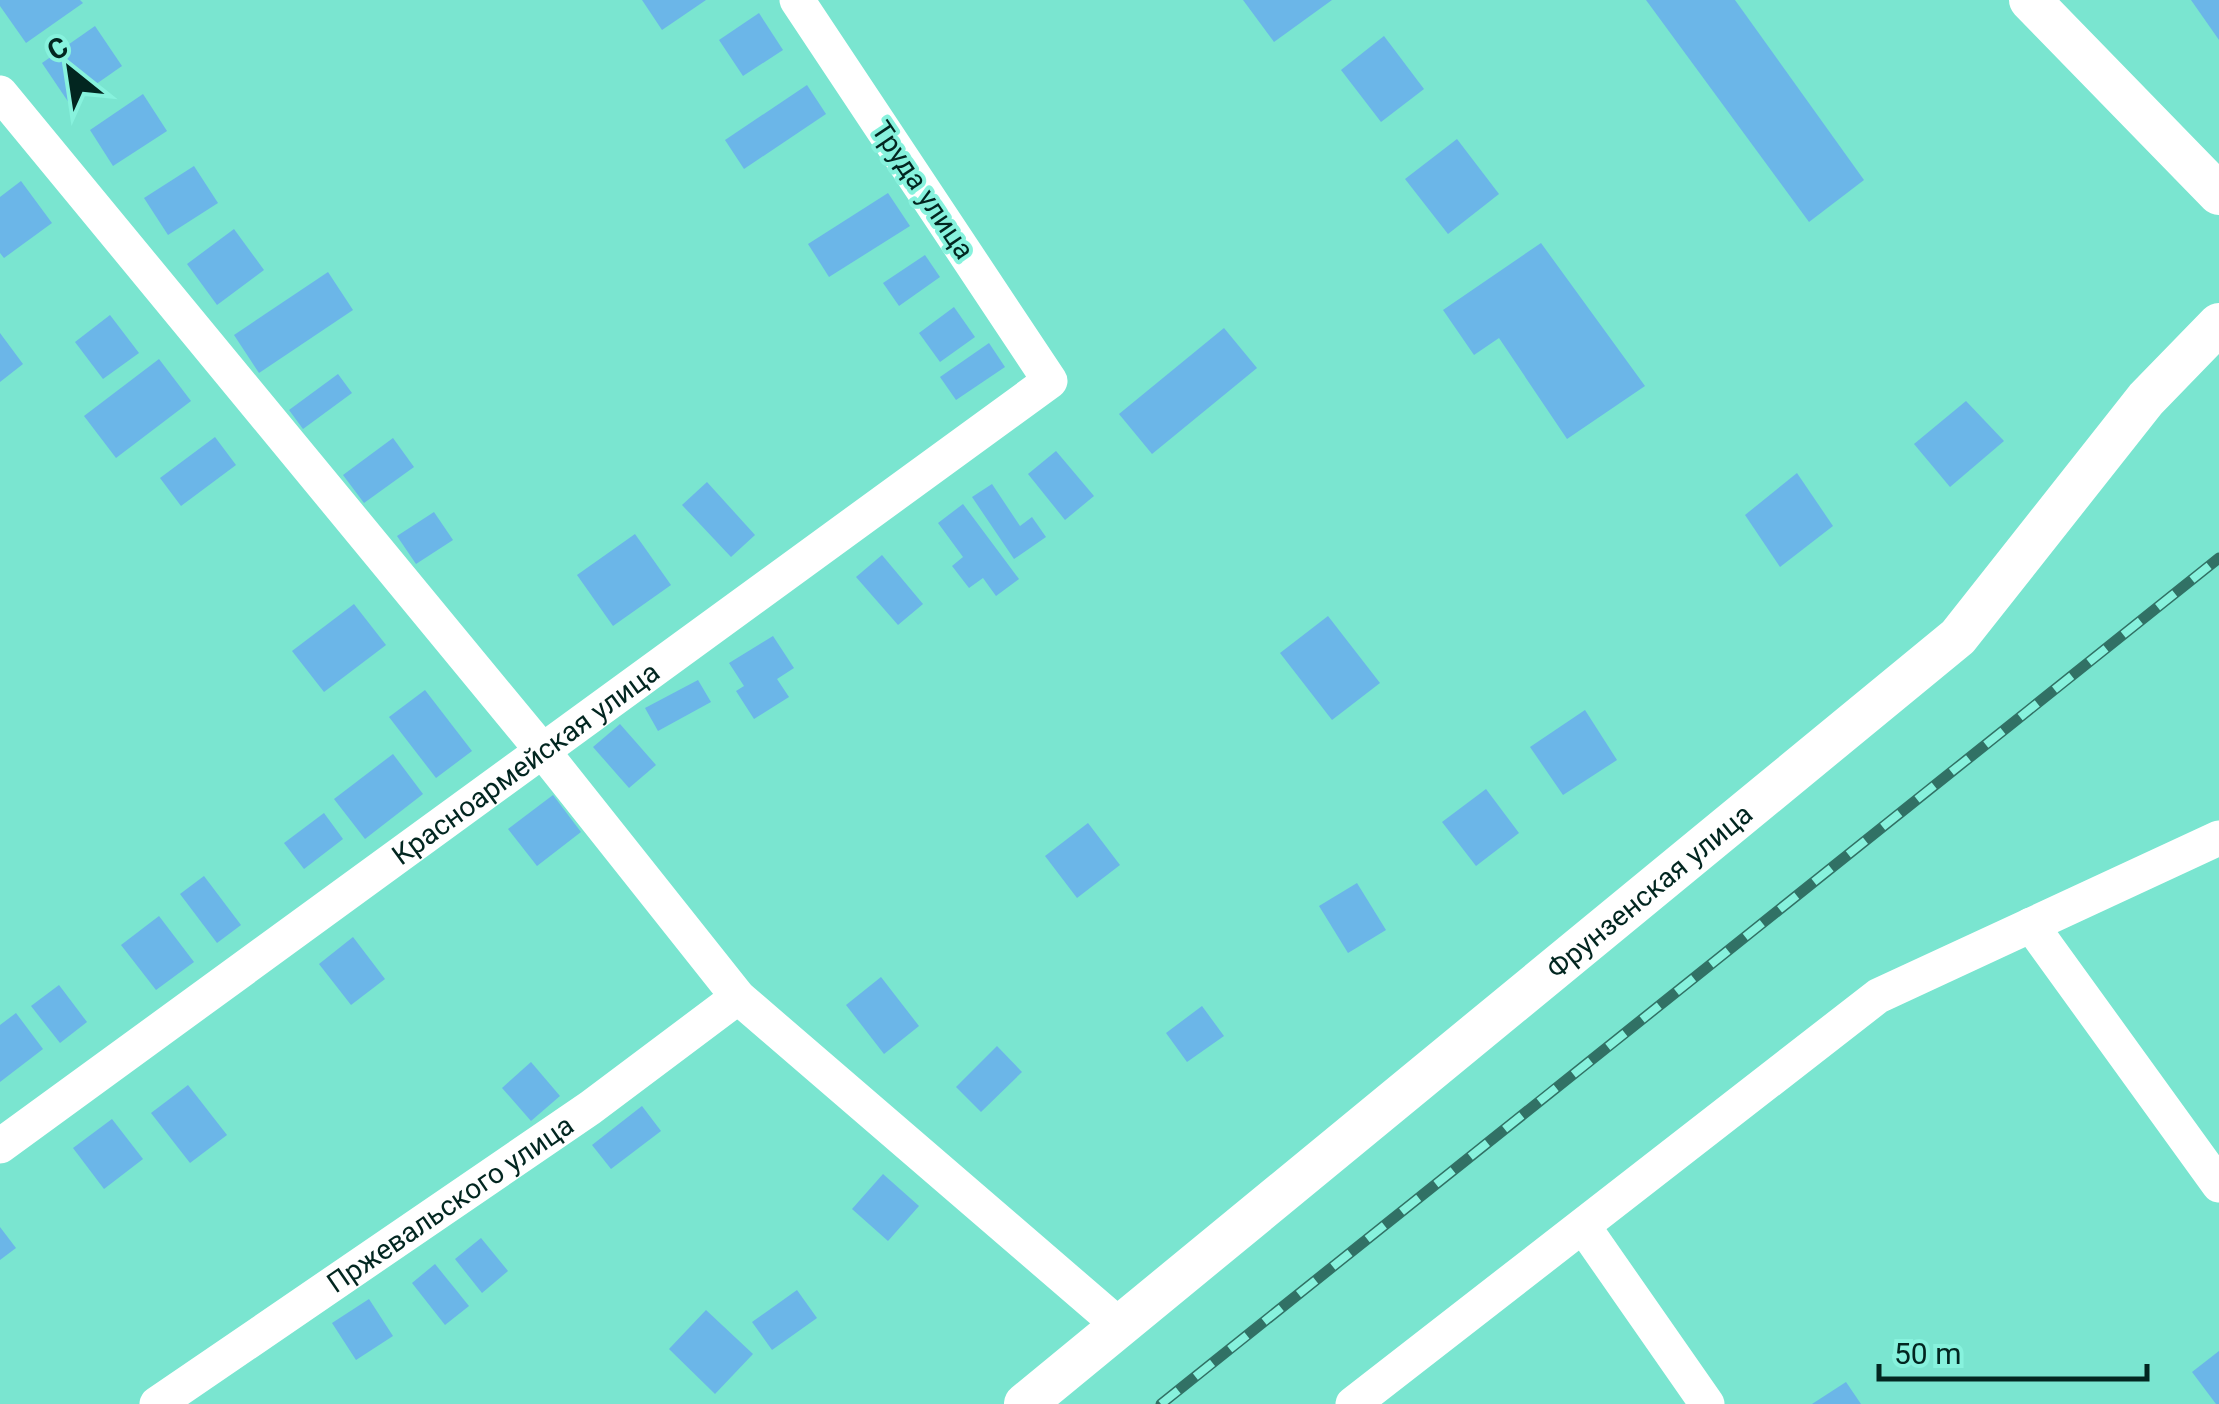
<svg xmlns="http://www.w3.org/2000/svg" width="2219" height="1404" viewBox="0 0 2219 1404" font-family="Roboto,sans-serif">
<rect width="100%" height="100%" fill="#7ae5d0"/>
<!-- building -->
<g fill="#6bb6e8">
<path d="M0,0h80l3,3 -57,40 -26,-37z"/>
<path d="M642,0h64l-44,30z"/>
<path d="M1243,0h89l-58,42z"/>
<path d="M1646,0h89l129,180 -55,42z"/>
<path d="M2191,0h28v40z"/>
<path d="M759,13l24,37 -40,26 -24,-36z"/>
<path d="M95,26l27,40 -53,37 -27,-40z"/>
<path d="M1384,36l40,53 -43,33 -40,-52z"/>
<path d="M807,85l19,29 -82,55 -19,-29z"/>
<path d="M143,94l24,37 -54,35 -23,-36z"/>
<path d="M1457,139l42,55 -51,40 -43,-55z"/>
<path d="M194,166l24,37 -50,32 -24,-37z"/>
<path d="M21,181l31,42 -48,35 -4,-5v-56z"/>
<path d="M888,193l22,33 -81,51 -21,-33z"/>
<path d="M234,229l30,41 -47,35 -30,-41z"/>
<path d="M1541,243l104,143 -78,53 -68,-101 -25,17 -31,-45z"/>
<path d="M925,255l15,22 -41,29 -16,-23z"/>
<path d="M328,272l25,38 -94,63 -25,-38z"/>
<path d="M954,307l21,30 -35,25 -21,-29z"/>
<path d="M110,315l29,38 -36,26 -28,-37z"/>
<path d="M1224,328l33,40 -105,86 -33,-40z"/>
<path d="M0,333l23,31 -23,18z"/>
<path d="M989,343l16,24 -49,33 -16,-23z"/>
<path d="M159,359l32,42 -75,57 -32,-42z"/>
<path d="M338,374l14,19 -49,36 -14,-19z"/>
<path d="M1966,401l38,40 -54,46 -36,-43z"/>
<path d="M215,437l21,28 -55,41 -21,-28z"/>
<path d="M393,438l21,29 -50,36 -21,-28z"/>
<path d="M1056,451l38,45 -29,24 -37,-46z"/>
<path d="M1797,473l36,53 -53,41 -35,-52z"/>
<path d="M707,482l48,53 -24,22 -49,-52z"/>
<path d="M992,484l28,42 12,-9 14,20 -32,22 -42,-62z"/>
<path d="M963,504l56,75 -23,17 -13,-18 -14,10 -17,-22 11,-9 -25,-34z"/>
<path d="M434,512l19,28 -37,24 -19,-28z"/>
<path d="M635,534l36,51 -58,41 -36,-51z"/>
<path d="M882,555l41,49 -25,21 -42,-48z"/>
<path d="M354,604l32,41 -62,47 -32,-41z"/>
<path d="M1328,616l52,67 -48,37 -52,-67z"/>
<path d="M773,636l21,32 -17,11 12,18 -35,22 -18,-28 8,-5 -15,-23z"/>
<path d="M698,680l13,22 -53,29 -13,-23z"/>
<path d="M425,690l47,61 -36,27 -47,-61z"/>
<path d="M1585,710l32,50 -54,35 -33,-48z"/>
<path d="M620,724l36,41 -27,23 -36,-41z"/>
<path d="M393,754l30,40 -58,45 -31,-40z"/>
<path d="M1486,789l33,44 -43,33 -34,-44z"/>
<path d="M553,795l28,37 -44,34 -29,-37z"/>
<path d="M324,813l19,26 -39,30 -20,-26z"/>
<path d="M1088,823l32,42 -43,33 -32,-42z"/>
<path d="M204,876l37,49 -24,18 -37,-49z"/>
<path d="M1357,883l29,47 -38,23 -29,-47z"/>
<path d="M159,916l35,46 -38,28 -35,-45z"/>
<path d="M353,937l32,42 -34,26 -32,-41z"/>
<path d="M881,977l38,49 -35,28 -38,-49z"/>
<path d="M59,985l28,37 -27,21 -29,-37z"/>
<path d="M1202,1006l22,30 -37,26 -21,-29z"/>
<path d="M16,1013l27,36 -43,33v-57z"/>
<path d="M997,1046l25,26 -41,40 -25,-25z"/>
<path d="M531,1062l29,34 -29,25 -29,-33z"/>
<path d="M188,1085l39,50 -37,28 -39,-50z"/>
<path d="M642,1106l19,25 -50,38 -19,-24z"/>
<path d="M112,1119l31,40 -39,30 -31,-41z"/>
<path d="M883,1174l36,32 -31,35 -36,-32z"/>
<path d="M0,1227l16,21 -16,12z"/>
<path d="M481,1238l27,33 -26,22 -27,-34z"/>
<path d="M435,1264l34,42 -24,19 -33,-42z"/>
<path d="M797,1290l20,28 -45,32 -20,-28z"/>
<path d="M369,1299l24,37 -37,24 -24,-37z"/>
<path d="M706,1310l47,44 -38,40 -46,-45z"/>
<path d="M2219,1351v53h-3l-24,-32z"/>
<path d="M1846,1382l15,22h-49z"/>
</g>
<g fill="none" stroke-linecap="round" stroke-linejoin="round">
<!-- minor -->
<g stroke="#fff" stroke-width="35">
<path d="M0,93l541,656 197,248 382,329"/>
<path d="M2031,925l188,260"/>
<path id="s1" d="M0,1146l1050,-765 -253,-381"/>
<path d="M1583,1226l124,178"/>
<path id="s2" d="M157,1404l433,-296 148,-111"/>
<path d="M1353,1404l525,-408 341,-158"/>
</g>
<!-- tertiary -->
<g stroke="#fff" stroke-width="42">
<path d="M2030,0l189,194"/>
<path id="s3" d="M1025,1404l933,-767 188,-238 73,-75"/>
</g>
<defs>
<path id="rail" d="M1161,1404l1058,-846"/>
</defs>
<!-- rail casing -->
<use href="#rail" stroke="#317165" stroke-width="11"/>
<!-- rail -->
<use href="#rail" stroke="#87f2dd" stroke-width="8" stroke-dasharray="22" stroke-linecap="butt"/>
</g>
<g text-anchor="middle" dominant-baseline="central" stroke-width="8" stroke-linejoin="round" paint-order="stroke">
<!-- street labels -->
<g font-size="28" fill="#022620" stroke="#87f2dd">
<text transform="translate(923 190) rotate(56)">Труда улица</text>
<text stroke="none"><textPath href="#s1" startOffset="650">Красноармейская улица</textPath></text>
<text stroke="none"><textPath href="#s3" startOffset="808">Фрунзенская улица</textPath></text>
<text stroke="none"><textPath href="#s2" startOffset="355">Пржевальского улица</textPath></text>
</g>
</g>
<!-- north arrow -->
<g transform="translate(70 70) rotate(330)" stroke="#87f2dd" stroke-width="8" paint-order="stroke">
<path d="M0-8L18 38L0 25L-18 38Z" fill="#022620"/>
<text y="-15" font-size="28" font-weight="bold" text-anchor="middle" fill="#022620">С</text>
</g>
<!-- scale -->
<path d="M1879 1364v15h268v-15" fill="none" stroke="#022620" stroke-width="5"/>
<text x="1894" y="1364" font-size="30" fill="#022620" stroke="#87f2dd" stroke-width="8" paint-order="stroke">50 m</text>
</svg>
